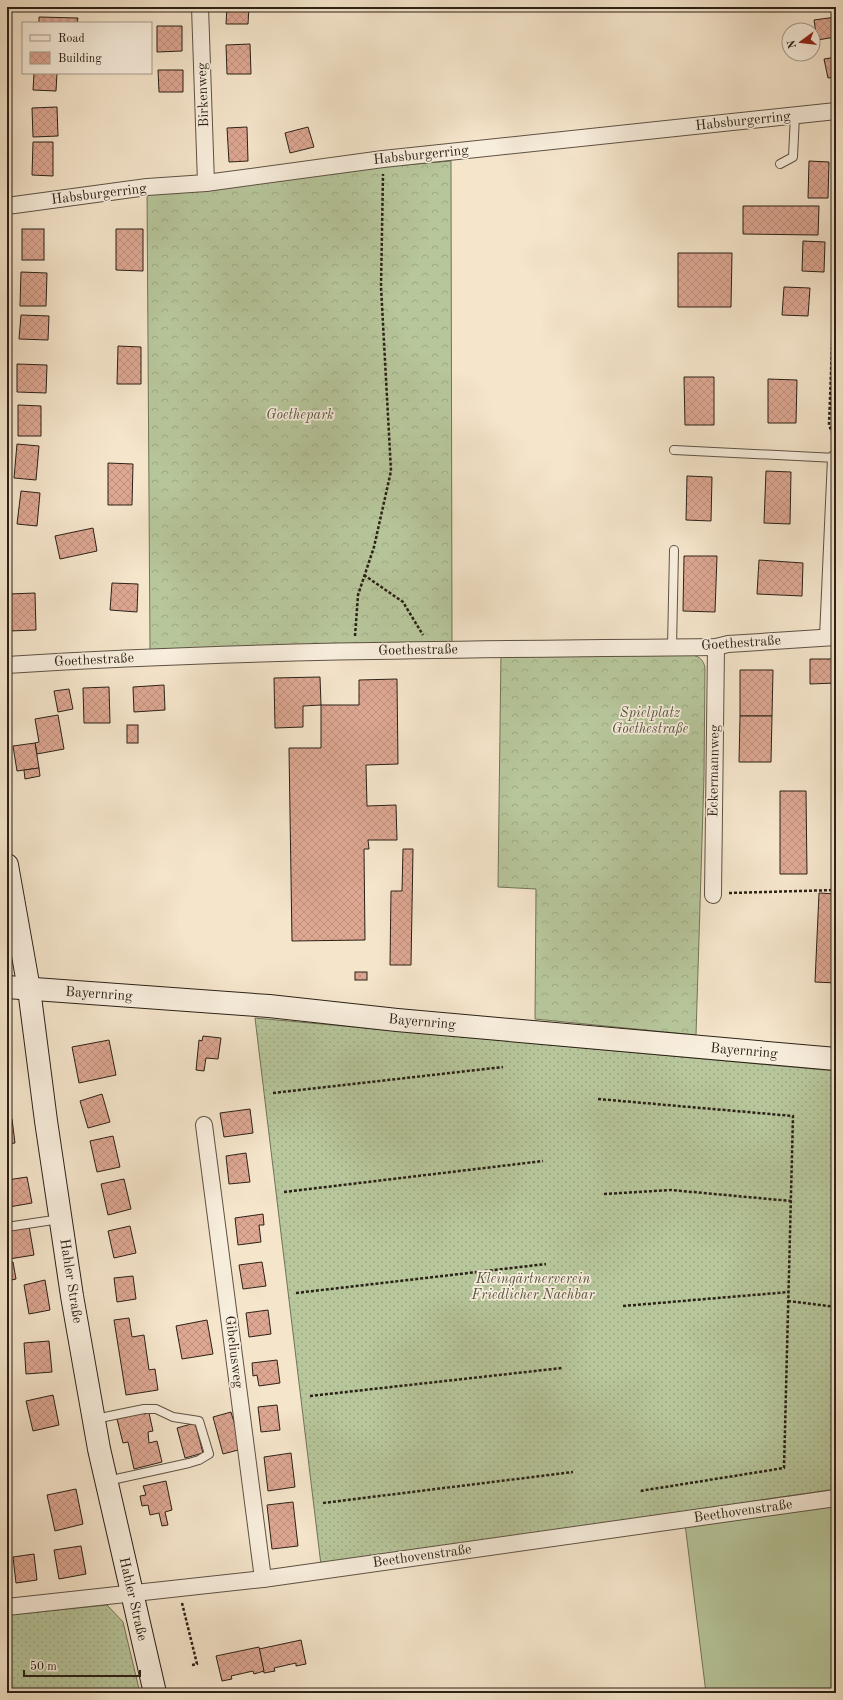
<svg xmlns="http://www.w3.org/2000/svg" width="843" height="1700" viewBox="0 0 843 1700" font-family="'Old Standard TT',serif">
<defs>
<pattern id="forest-crowns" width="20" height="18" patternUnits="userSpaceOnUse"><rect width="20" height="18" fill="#b7c69b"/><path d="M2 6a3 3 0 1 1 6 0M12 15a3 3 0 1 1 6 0" fill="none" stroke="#9eaa85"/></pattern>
<pattern id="garden-dots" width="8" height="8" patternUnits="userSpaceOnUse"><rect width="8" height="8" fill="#b7c69b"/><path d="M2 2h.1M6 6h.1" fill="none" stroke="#9eaa85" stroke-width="1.8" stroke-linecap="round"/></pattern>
<pattern id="building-cross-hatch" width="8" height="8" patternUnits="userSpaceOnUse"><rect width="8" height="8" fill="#dda792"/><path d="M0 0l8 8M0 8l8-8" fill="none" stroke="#be8f7d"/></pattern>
</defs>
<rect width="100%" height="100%" fill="#f5e5cb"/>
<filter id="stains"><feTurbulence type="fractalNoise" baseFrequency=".005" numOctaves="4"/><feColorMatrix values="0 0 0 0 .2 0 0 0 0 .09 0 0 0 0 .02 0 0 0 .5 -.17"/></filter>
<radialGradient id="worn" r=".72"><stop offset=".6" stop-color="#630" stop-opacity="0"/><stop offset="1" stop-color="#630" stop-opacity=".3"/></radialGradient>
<!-- grass -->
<path fill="#b7c69b" stroke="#717459" d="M836,1504v189h-130l-21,-169z"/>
<!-- forest -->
<g fill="url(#forest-crowns)" stroke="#717459">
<path d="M451,161l1,482 -302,8 -3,-464z"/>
<path d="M501,652l95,3h97c7,2 10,5 12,12l-1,109 -8,259 -161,-16 1,-130 -38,-2z"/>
</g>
<!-- garden -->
<g fill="url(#garden-dots)" stroke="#717459">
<path d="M255,1018l581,53v418l-515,76z"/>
<path d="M107,1605l16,17 17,71h-133v-78z"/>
</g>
<!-- building -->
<g fill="url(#building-cross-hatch)" stroke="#2b2117">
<path d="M227,7h22l-1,17h-22z"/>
<path d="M39,17l39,1 -1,5h-38z"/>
<path d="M836,17v20l-19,3 -3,-20z"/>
<path d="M157,26h25v25l-25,1z"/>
<path d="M250,44l1,30h-24l-1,-29z"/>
<path d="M836,57v20l-8,1 -4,-19z"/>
<path d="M158,70h25v22h-24z"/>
<path d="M34,73h23l-1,18 -23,-1z"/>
<path d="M57,107l1,29 -25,1 -1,-29z"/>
<path d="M247,127l1,34 -19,1 -2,-34z"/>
<path d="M308,127l6,20 -24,6 -5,-20z"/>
<path d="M33,142h20v34l-21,-1z"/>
<path d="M809,161l20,1 -1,36h-20z"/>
<path d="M743,206h76l-1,29 -75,-1z"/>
<rect x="22" y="229" width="22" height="31"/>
<path d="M116,229h27v42l-27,-1z"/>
<path d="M803,241l22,1 -1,30 -22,-1z"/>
<path d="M678,253h54l-1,54h-53z"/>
<path d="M21,272l26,1 -1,33h-26z"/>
<path d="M784,287l26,1 -2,28 -26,-1z"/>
<path d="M21,315l28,1 -1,24 -29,-1z"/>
<path d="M118,346l23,1v37h-24z"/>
<path d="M17,364l30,1 -1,28 -29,-1z"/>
<path d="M684,377h30v48h-29z"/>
<path d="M768,379l29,1 -1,43h-28z"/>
<path d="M18,405l23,1v30h-23z"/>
<path d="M17,444l22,2 -3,34 -22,-2z"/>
<path d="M108,463l25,1 -1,41h-24z"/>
<path d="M766,471l25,1 -1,52 -26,-1z"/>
<path d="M687,476l25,1 -1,44 -25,-1z"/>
<path d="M21,491l19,2 -3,33 -20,-2z"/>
<path d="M93,528l4,23 -37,8 -5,-23z"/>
<path d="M684,556h33l-2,56 -32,-1z"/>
<path d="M759,560l44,3 -1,33 -45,-2z"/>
<path d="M112,583l26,1 -1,28 -27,-2z"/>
<path d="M35,593l1,37 -27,1 -1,-37z"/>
<path d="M810,659h26v24l-26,1z"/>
<path d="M740,670h33l-1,46h-32z"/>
<path d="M320,677l1,28 -18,1v21l-28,1 -1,-50z"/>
<path d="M397,679l1,85 -32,1 1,41 29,-1 1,35h-29l1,9h-5l1,91 -73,1 -3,-193h32v-43h38v-25z"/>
<path d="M164,685l1,25 -31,2 -1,-25z"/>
<path d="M109,687l1,36h-26l-1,-35z"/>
<path d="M69,689l4,20 -15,3 -4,-21z"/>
<path d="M58,715l6,34 -27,5 -2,-11 4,-1 -4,-23z"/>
<path d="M740,716h32l-1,46h-32z"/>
<rect x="127" y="725" width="11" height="18"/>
<path d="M35,743l4,25 -22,3 -4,-25z"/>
<path d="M39,768l1,8 -15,3 -1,-9z"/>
<path d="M780,791h26l1,83h-27z"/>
<path d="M403,849h10l-2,116h-21l1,-74h11z"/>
<path d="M819,893l17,1v89l-21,-1z"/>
<rect x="355" y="972" width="12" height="8"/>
<path d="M203,1036l18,2 -3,21 -12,-1 -2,13 -8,-1 3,-30 3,1z"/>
<path d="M109,1040l7,35 -37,8 -7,-36z"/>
<path d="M102,1094l8,28 -22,6 -8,-27z"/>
<path d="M250,1109l3,24 -29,4 -4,-24z"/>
<path d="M12,1119l3,24 -8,1v-24z"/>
<path d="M113,1136l7,31 -23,5 -7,-31z"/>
<path d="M246,1153l4,29 -21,2 -3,-28z"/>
<path d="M27,1177l5,26 -23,4 -2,-10v-17z"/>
<path d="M124,1179l7,30 -23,6 -7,-31z"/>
<path d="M263,1214l1,11h-5l2,17 -23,3 -3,-27z"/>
<path d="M29,1226l5,29 -25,4 -2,-30z"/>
<path d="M130,1226l6,27 -22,5 -6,-27z"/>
<path d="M13,1262l3,17 -9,2v-18z"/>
<path d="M262,1262l4,24 -23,3 -4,-24z"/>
<path d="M133,1276l3,23 -19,3 -3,-24z"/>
<path d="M45,1280l5,30 -21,4 -5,-29z"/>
<path d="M268,1310l3,24 -22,3 -3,-24z"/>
<path d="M129,1318l3,19 12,-2 5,35 6,-1 3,21 -32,5 -12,-75z"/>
<path d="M207,1320l6,34 -31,5 -6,-33z"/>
<path d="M49,1341l3,31 -26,2 -2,-31z"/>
<path d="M277,1360l3,23 -21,3 -2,-11 -4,1 -1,-13z"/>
<path d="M53,1395l6,30 -26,6 -7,-30z"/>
<path d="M277,1405l3,25 -19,2 -3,-25z"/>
<path d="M231,1412l11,37 -19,5 -10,-37z"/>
<path d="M143,1413l1,1 5,-1 4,18 -5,1 1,11 8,-2 5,21 -28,7 -6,-27 -5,1 -6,-24z"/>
<path d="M195,1423l8,30 -18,5 -8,-30z"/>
<path d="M291,1453l4,34 -27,4 -4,-34z"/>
<path d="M166,1481l6,29 -7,2 3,13 -6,1 -3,-13 -9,2 -2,-10 -6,1 -2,-10 6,-1 -3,-9z"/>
<path d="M76,1489l7,35 -28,7 -8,-36z"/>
<path d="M293,1502l5,44 -26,3 -5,-44z"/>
<path d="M81,1546l5,28 -27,5 -5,-29z"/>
<path d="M34,1554l3,26 -21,3 -3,-26z"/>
<path d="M301,1640l5,24 -10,2v-3l-22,5 1,3 -11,2 -5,-24z"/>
<path d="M259,1647l5,24 -10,3 -1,-3 -22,5 1,3 -10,2 -6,-25z"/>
</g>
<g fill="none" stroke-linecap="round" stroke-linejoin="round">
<defs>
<g id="lane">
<path d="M780,164l13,-7 2,-42"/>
<path d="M674,450l162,8"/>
<path d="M672,647l2,-97"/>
<path d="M7,1227l53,-8"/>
<path d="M95,1419l49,-10h12l17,8 26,4 10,33 -10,6 -10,3 -82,18"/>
</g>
<g id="street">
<path d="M200,7l6,176"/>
<path d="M7,206l140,-19 59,-4 177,-24 453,-48"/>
<path d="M828,637l8,-179"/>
<path d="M7,665c236,-15 472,-16 709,-18l12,-3 108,-7"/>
<path d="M713,895l3,-248"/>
<path d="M204,1125l59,454"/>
<path d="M7,1607l256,-28 573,-81"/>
</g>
<g id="secondary">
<path d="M7,865l22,124 17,132 26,175 27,153 56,244"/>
<path d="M7,987l262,19 128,14 439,39"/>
</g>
</defs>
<!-- lane casing -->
<use href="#lane" stroke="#5e5244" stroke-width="10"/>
<!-- street casing -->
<use href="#street" stroke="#5e5244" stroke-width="18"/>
<!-- secondary casing -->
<use href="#secondary" stroke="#2b2117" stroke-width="24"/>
<!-- path -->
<g stroke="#2b2117" stroke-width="2.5" stroke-dasharray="3 2" stroke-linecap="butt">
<path d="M836,242l-7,183 7,17"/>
<path d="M364,575l39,27 20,33"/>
<path d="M355,636l3,-41 16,-48 17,-76 -10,-184 2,-113"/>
<path d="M729,893l107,-3"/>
<path d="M273,1093l230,-26"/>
<path d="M598,1099l195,17 -9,352 -144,23"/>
<path d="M284,1192l259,-31"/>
<path d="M604,1194l67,-4 120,11"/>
<path d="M296,1293l250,-29"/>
<path d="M788,1301l48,6"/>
<path d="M623,1306l166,-14"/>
<path d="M310,1396l252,-28"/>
<path d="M323,1503l250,-31"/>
<path d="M182,1603l15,61 -5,1"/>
</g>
<!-- lane -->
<use href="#lane" stroke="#f8eedd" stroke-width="8"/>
<!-- street -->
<use href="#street" stroke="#f8eedd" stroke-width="16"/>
<!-- secondary -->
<use href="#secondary" stroke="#f8eedd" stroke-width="22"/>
</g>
<g text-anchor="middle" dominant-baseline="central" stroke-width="3.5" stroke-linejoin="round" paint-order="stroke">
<!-- street labels -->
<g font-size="14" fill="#2b2117" stroke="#f8eedd">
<text transform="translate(203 95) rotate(-92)">Birkenweg</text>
<text transform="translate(743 121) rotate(-6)">Habsburgerring</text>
<text transform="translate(421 155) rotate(-6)">Habsburgerring</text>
<text transform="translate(99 194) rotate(-7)">Habsburgerring</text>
<text transform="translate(741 643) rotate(-4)">Goethestraße</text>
<text transform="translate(418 650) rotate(-1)">Goethestraße</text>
<text transform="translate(94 660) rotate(-3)">Goethestraße</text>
<text transform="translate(714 771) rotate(-89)">Eckermannweg</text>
<text transform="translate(99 994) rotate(4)">Bayernring</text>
<text transform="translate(422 1022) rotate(5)">Bayernring</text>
<text transform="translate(744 1051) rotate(5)">Bayernring</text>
<text transform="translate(71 1281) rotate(81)">Hahler Straße</text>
<text transform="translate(234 1352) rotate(83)">Gibeliusweg</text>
<text transform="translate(743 1511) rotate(-8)">Beethovenstraße</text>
<text transform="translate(422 1556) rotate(-8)">Beethovenstraße</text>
<text transform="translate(133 1599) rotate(77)">Hahler Straße</text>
</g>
<!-- park labels -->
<g font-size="14" font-style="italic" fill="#55533f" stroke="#f8eedd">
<text x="300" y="415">Goethepark</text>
<text x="650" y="713">Spielplatz<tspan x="650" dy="16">Goethestraße</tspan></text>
<text x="533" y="1279">Kleingärtnerverein<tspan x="533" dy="16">Friedlicher Nachbar</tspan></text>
</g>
</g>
<!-- margin -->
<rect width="843" height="1700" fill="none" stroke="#f5e5cb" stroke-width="24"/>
<rect x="8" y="8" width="827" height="1684" fill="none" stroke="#2b2117" stroke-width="2"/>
<rect x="12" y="12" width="819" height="1676" fill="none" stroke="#2b2117"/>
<!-- legend -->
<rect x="22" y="22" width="130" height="52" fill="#f8eedd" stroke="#a69c8e"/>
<rect x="30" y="35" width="20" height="6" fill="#f8eedd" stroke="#a69c8e"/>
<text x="58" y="42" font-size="12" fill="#2b2117">Road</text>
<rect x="30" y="52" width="20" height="12" fill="url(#building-cross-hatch)" stroke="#a69c8e"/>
<text x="58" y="62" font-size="12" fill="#2b2117">Building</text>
<!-- north arrow -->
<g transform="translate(801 42) rotate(255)"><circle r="19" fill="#f8eedd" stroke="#a69c8e"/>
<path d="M0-3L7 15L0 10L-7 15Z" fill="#8f2418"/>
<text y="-6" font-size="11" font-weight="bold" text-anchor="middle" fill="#2b2117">N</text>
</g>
<!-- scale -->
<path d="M24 1670v6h116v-6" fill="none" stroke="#2b2117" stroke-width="2"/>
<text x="30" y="1670" font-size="12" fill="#2b2117" stroke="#f8eedd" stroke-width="3" paint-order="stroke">50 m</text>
<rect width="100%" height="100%" filter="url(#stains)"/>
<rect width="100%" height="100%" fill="url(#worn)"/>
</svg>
